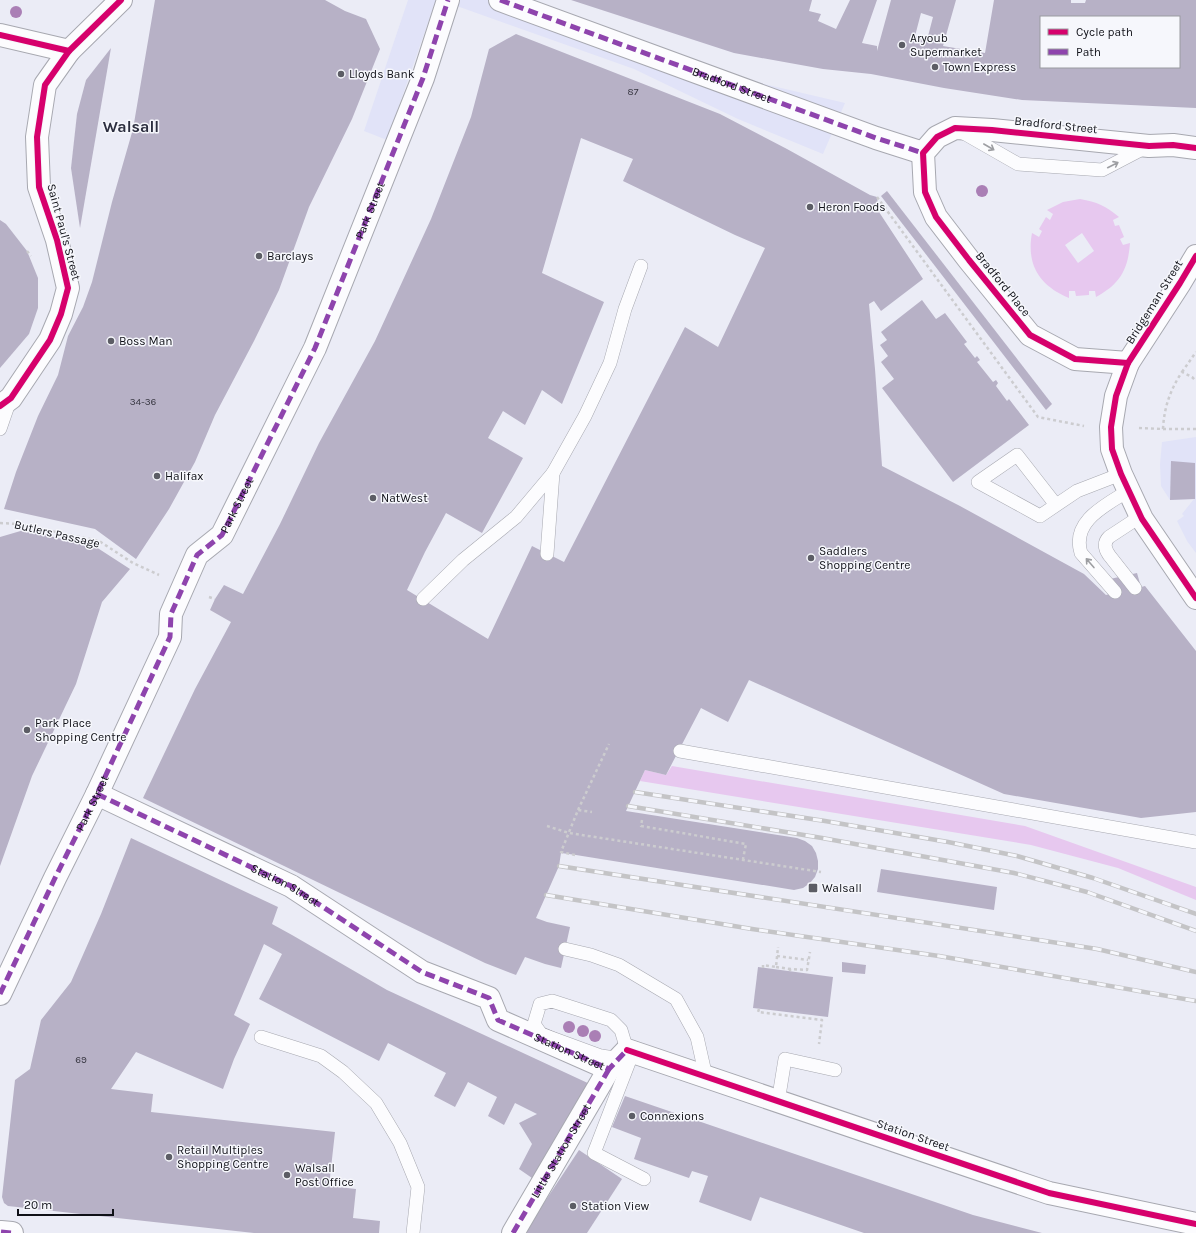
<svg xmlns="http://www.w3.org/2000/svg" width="1196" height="1233" viewBox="0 0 1196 1233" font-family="Karla,sans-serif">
<rect width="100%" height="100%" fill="#ebecf6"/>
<!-- built -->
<g fill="#e1e3f8">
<path d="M408,0h28l-49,140 -23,-9z"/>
<path d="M440,0h85l183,71 137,32 -22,51 -85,-35 -104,-50z"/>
<path d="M1196,437v116l-9,-12 -10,-20 7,-5 -2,-2 12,-15 -24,1 -9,-14 -1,-22 2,-22z"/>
</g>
<!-- green -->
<g fill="#e7c8ef" fill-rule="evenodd">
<path d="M1080,199c17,3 26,7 39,18l-6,3 2,6 4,-1 5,12 -4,2 3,6 7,-2c-2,27 -10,41 -34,54l-1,-6h-6v4l-13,1 -1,-5h-6v7c-29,-12 -43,-33 -37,-65l7,4 3,-6 -3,-2 7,-12 4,3 3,-6 -6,-4 16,-8zM1082,233l12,18 -16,12 -13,-18z"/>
<path d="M672,766l353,60 171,61v13l-78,-32 -87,-23 -391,-64 5,-11 21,5z"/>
</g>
<!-- building -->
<g fill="#b7b1c6" fill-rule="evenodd">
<path d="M155,0h170l20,11 21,8 14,30 -28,70 -43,88 -30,83 -25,51 -39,74 -20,47 -26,47 -33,50 -41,-30 -91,-20 12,-37 22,-56 20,-41 10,-39 15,-29 9,-25 20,-80 21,-73z"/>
<path d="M571,0h241l-3,11 12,3 -3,7 18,8 14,-29h27l-15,43 15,3v5l14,-51h65l-13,46 42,7 9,-53h77v3h14l1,-3h110v108l-174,-8 -78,-12 -73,-14 -48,-5 -89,-16zM921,13l12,4 -6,23 -12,-4zM1041,17h138v50h-138z"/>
<path d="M516,34l204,80 67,35 83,46 7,2 2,15 44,67 -42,32 -7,-10 -5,3 6,65 7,97 78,40 124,68 22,21 7,-2 -3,-14 27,-6 4,14 4,-1 51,65v161l-55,6 -137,-24 -255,-114 -21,42 -27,-14 -35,67 -21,-5 -19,41 171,27 8,3 7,5 4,7 2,8v8l-3,8 -5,6 -7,5 -9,2 -218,-35 -15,-2 -2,13 -23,52 11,4 23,5 -9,41 -16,-4 -20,-7 -9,18 -31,-12 -342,-165 52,-109 36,-67 -21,-12 5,-11 9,-14 19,9 37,-70 39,-81 56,-102 56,-122 40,-102 18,-68zM581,138l52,21 -10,22 112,54 30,13 -47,99 -33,-20 -121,235 -32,-16 -44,93 -81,-49 18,-38 21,-39 36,20 41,-75 -35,-20 15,-27 22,14 17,-35 20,14 42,-102 -62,-29z"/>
<path d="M111,48l-31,180 -9,-60 6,-54 9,-34z"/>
<path d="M887,191l165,213 -6,6 -165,-214z"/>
<path d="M0,220l6,4 21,27 11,27v30l-9,26 -29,34z"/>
<path d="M922,300l14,19 9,-6 22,29 -3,2 11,14 2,-2 3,4 -3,2 16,20 3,-2 2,3 -2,3 11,15 2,-2 20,26 -76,57 -71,-94 12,-9 -13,-17 7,-6 -8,-11 7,-5 -6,-8z"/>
<path d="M1171,461l24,2v36l-25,1z"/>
<path d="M24,530l72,17 34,22 -28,33 -26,82 -44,92 -32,90v-329z"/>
<path d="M131,838l147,69 -6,17 20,11 95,55 205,95 -60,93 -13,-9 13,-25 -13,-21 18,-9 -22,-11 -11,22 -16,-9 9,-19 -29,-15 -13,25 -21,-11 12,-23 -58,-30 -9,18 -120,-62 23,-45 -18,-10 -30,71 16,9 -16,35 -11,30 -87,-37 -25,37 42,5 -2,18 184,20 -6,54 27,3 -3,29 27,3 -1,12h-125l-246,-27 -4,-3 -2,-6 13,-117 15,-11 11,-49 30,-38 30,-68z"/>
<path d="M881,869l116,18 -3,23 -117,-18z"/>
<path d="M842,962l24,3 -1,9 -23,-2z"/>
<path d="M758,967l75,10 -5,40 -75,-9z"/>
<path d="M625,1096l348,119 69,18h-178l-104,-36 -9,24 -52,-19 9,-26 -16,-5 -3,7 -55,-19 7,-21 -29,-11z"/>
<path d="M579,1150l43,29 -35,54h-63z"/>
</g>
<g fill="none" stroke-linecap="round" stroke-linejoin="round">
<defs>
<g id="lane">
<path d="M962,132l56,32 84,6 44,-23"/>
<path d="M0,429l10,-29"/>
<path d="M1056,505l-39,-50 -39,27 62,34 37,-25 44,-17"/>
<path d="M547,554l6,-81"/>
<path d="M1135,588l-26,-33c-4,-6 -6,-12 0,-18l32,-21"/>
<path d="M1115,592l-34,-39c-10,-32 25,-48 47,-62"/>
<path d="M423,599l40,-39 53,-43 37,-44 32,-57 25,-53 15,-54 16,-43"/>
<path d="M680,751l516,91"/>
<path d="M565,949l26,6 28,10 57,34 21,38 9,40"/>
<path d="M552,1001l59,19 10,10 6,20 -12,8 -14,-2 -60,-22 -7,-10 6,-20z"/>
<path d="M261,1037l60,19 22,16 33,31 24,40 18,44 -5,46"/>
<path d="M633,1052l-39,101 50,26"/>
<path d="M778,1102l7,-43 50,11"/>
</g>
<g id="street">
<path id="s1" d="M500,0l376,138 47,15"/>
<path d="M0,35l69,16"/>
<path d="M97,794l194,92 131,86 67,26 9,22 111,49 18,-19 422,143 147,31"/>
<path d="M0,994l55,-116 42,-84 73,-157 1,-23 26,-59 25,-20 93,-187 108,-270 25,-78"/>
<path d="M1,1232l11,1"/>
<path id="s2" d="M513,1233l96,-164"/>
</g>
<g id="secondary">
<path d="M1196,256l-16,27 -52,80 -12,33 -5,31 1,22 9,25 21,45 54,79"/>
<path d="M1128,363l-53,-4 -45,-24 -61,-75 -33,-43 -11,-25 -2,-39 14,-16 18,-9 37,2 157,16 24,-1 23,3"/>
<path d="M0,406l11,-8 39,-58 11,-26 7,-26 -11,-48 -18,-53 -2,-50 8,-52 24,-34 52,-51"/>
</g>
</defs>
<!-- lane casing -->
<use href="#lane" stroke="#a7a8b0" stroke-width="14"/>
<!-- street casing -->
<use href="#street" stroke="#a7a8b0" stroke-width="24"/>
<!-- secondary casing -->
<use href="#secondary" stroke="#a7a8b0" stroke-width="24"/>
<!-- path -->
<g stroke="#cccccf" stroke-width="2.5" stroke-dasharray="3 3" stroke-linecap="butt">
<path d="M877,197l161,220 46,9"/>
<path d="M27,251l4,5"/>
<path d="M1182,372l14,-20"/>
<path d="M1139,428l24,1c1,-21 7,-39 19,-57l10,5 4,4"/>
<path d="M1163,429h33"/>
<path d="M0,523l18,1 81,17 34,22 26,12"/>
<path d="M209,597l6,2"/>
<path d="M578,810l31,-66"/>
<path d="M642,820l-1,6 105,18 -3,15"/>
<path d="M547,826l22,7 252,39"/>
<path d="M575,855l-14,-3 17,-42 14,2"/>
<path d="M777,956l31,4"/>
<path d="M776,967l14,2"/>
<path d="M763,968v-3l13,2 2,-20"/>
<path d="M790,971v-2l17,1 3,-18"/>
<path d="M759,1009l-1,3 64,8 -3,24"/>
</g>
<!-- lane -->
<use href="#lane" stroke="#fcfcfe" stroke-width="13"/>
<!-- street -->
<use href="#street" stroke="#fcfcfe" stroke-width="22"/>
<!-- secondary -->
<use href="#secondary" stroke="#fcfcfe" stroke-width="22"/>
<defs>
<g id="rail">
<path d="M635,792l190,29 123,21 69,14 76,22 103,36"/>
<path d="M628,806l194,32 192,35 73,19 109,39"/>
<path d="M559,866l538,83 99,23"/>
<path d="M546,895l206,34 187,27 257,45"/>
</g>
</defs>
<!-- rail casing -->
<use href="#rail" stroke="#c4c4c6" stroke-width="4.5"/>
<!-- rail -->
<use href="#rail" stroke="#f6f7fc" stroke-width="3" stroke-dasharray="9" stroke-linecap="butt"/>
<!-- quiet -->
<g stroke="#8e44ad" stroke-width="5" stroke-dasharray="10 5" stroke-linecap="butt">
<path d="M500,0l376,138 47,15"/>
<path id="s3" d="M97,794l194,92 131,86 67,26 9,22 111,49 18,-19"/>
<path id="s4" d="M0,994l55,-116 42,-84 73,-157 1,-23 26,-59 25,-20 93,-187 108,-270 25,-78"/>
<path d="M1,1232l11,1"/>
<path d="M513,1233l96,-164"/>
</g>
<defs>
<g id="cycleway">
<path d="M0,35l69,16"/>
<path d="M1196,256l-16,27 -52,80 -12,33 -5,31 1,22 9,25 21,45 54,79"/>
<path d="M1128,363l-53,-4 -45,-24 -61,-75 -33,-43 -11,-25 -2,-39 14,-16 18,-9 37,2 157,16 24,-1 23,3"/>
<path d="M0,406l11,-8 39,-58 11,-26 7,-26 -11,-48 -18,-53 -2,-50 8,-52 24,-34 52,-51"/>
<path d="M627,1050l422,143 147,31"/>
</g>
</defs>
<!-- cycleway casing -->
<use href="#cycleway" stroke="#f6f7fc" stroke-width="8"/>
<!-- cycleway -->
<use href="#cycleway" stroke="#d6006c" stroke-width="6"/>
</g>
<!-- trees -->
<g fill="#aa7fb5">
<circle cx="16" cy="12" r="6"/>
<circle cx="982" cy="191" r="6"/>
<circle cx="569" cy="1027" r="6"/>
<circle cx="583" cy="1031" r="6"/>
<circle cx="595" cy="1036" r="6"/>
</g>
<!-- one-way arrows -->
<defs><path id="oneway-shaft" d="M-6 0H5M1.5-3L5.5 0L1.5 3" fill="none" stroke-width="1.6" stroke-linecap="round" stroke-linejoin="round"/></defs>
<g stroke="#9d9ea2">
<use href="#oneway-shaft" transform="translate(989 147) rotate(30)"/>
<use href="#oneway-shaft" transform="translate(1113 165) rotate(-27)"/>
<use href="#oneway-shaft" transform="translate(1090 563) rotate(-131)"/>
</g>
<!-- markers -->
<g fill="#5c5d65" stroke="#f6f7fc" stroke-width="1.5">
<circle cx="902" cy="45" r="4"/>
<circle cx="935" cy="67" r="4"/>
<circle cx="341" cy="74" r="4"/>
<circle cx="810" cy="207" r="4"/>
<circle cx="259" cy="256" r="4"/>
<circle cx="111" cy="341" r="4"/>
<circle cx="157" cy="476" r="4"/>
<circle cx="373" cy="498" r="4"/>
<circle cx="811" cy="558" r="4"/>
<circle cx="27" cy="730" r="4"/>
<rect x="808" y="883" width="10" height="10" rx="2"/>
<circle cx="632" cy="1116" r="4"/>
<circle cx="169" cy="1157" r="4"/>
<circle cx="287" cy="1175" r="4"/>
<circle cx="573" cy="1206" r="4"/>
</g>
<g text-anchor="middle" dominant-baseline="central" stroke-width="3" stroke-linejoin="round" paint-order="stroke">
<!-- number labels -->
<g font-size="10" fill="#393843">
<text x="633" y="92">87</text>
<text x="143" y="402">34-36</text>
<text x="81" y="1060">69</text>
</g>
<!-- poi labels -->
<g font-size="12" fill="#0f1017" stroke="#f6f7fc" text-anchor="start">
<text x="910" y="38">Aryoub<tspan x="910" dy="14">Supermarket</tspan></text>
<text x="943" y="67">Town Express</text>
<text x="349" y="74">Lloyds Bank</text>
<text x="818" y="207">Heron Foods</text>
<text x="267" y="256">Barclays</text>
<text x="119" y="341">Boss Man</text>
<text x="165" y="476">Halifax</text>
<text x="381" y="498">NatWest</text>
<text x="819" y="551">Saddlers<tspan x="819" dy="14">Shopping Centre</tspan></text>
<text x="35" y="723">Park Place<tspan x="35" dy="14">Shopping Centre</tspan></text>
<text x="822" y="888">Walsall</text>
<text x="640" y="1116">Connexions</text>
<text x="177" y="1150">Retail Multiples<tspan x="177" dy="14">Shopping Centre</tspan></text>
<text x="295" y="1168">Walsall<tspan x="295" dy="14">Post Office</tspan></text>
<text x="581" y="1206">Station View</text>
</g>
<!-- street labels -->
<g font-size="12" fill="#0f1017" stroke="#f6f7fc">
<text stroke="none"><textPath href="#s1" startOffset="247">Bradford Street</textPath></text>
<text transform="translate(1056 125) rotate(6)">Bradford Street</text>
<text stroke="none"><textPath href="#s4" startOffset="872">Park Street</textPath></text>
<text transform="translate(64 232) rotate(75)">Saint Paul's Street</text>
<text transform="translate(1003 284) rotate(51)">Bradford Place</text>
<text transform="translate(1154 302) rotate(-58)">Bridgeman Street</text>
<text stroke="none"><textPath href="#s4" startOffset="548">Park Street</textPath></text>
<text transform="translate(57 534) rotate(13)">Butlers Passage</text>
<text stroke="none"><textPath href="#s4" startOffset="212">Park Street</textPath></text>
<text stroke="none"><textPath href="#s3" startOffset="209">Station Street</textPath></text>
<text stroke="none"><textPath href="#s3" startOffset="545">Station Street</textPath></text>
<text transform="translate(913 1135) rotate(19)">Station Street</text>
<text stroke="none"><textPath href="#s2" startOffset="95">Little Station Street</textPath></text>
</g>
<!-- district labels -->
<g font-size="16" font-weight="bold" fill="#2c2e3f" stroke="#f6f7fc">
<text x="131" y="126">Walsall</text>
</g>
</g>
<!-- legend -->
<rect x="1040" y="16" width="140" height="52" fill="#f6f7fc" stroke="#9a9ba0"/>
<rect x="1048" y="29" width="20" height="6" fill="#d6006c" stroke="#9a9ba0"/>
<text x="1076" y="36" font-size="12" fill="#0f1017">Cycle path</text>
<rect x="1048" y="49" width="20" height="6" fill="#8e44ad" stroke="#9a9ba0"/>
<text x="1076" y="56" font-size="12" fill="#0f1017">Path</text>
<!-- scale -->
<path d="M18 1209v6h95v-6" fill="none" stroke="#0f1017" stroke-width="2"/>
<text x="24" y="1209" font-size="12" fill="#0f1017" stroke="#f6f7fc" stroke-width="3" paint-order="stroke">20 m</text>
</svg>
